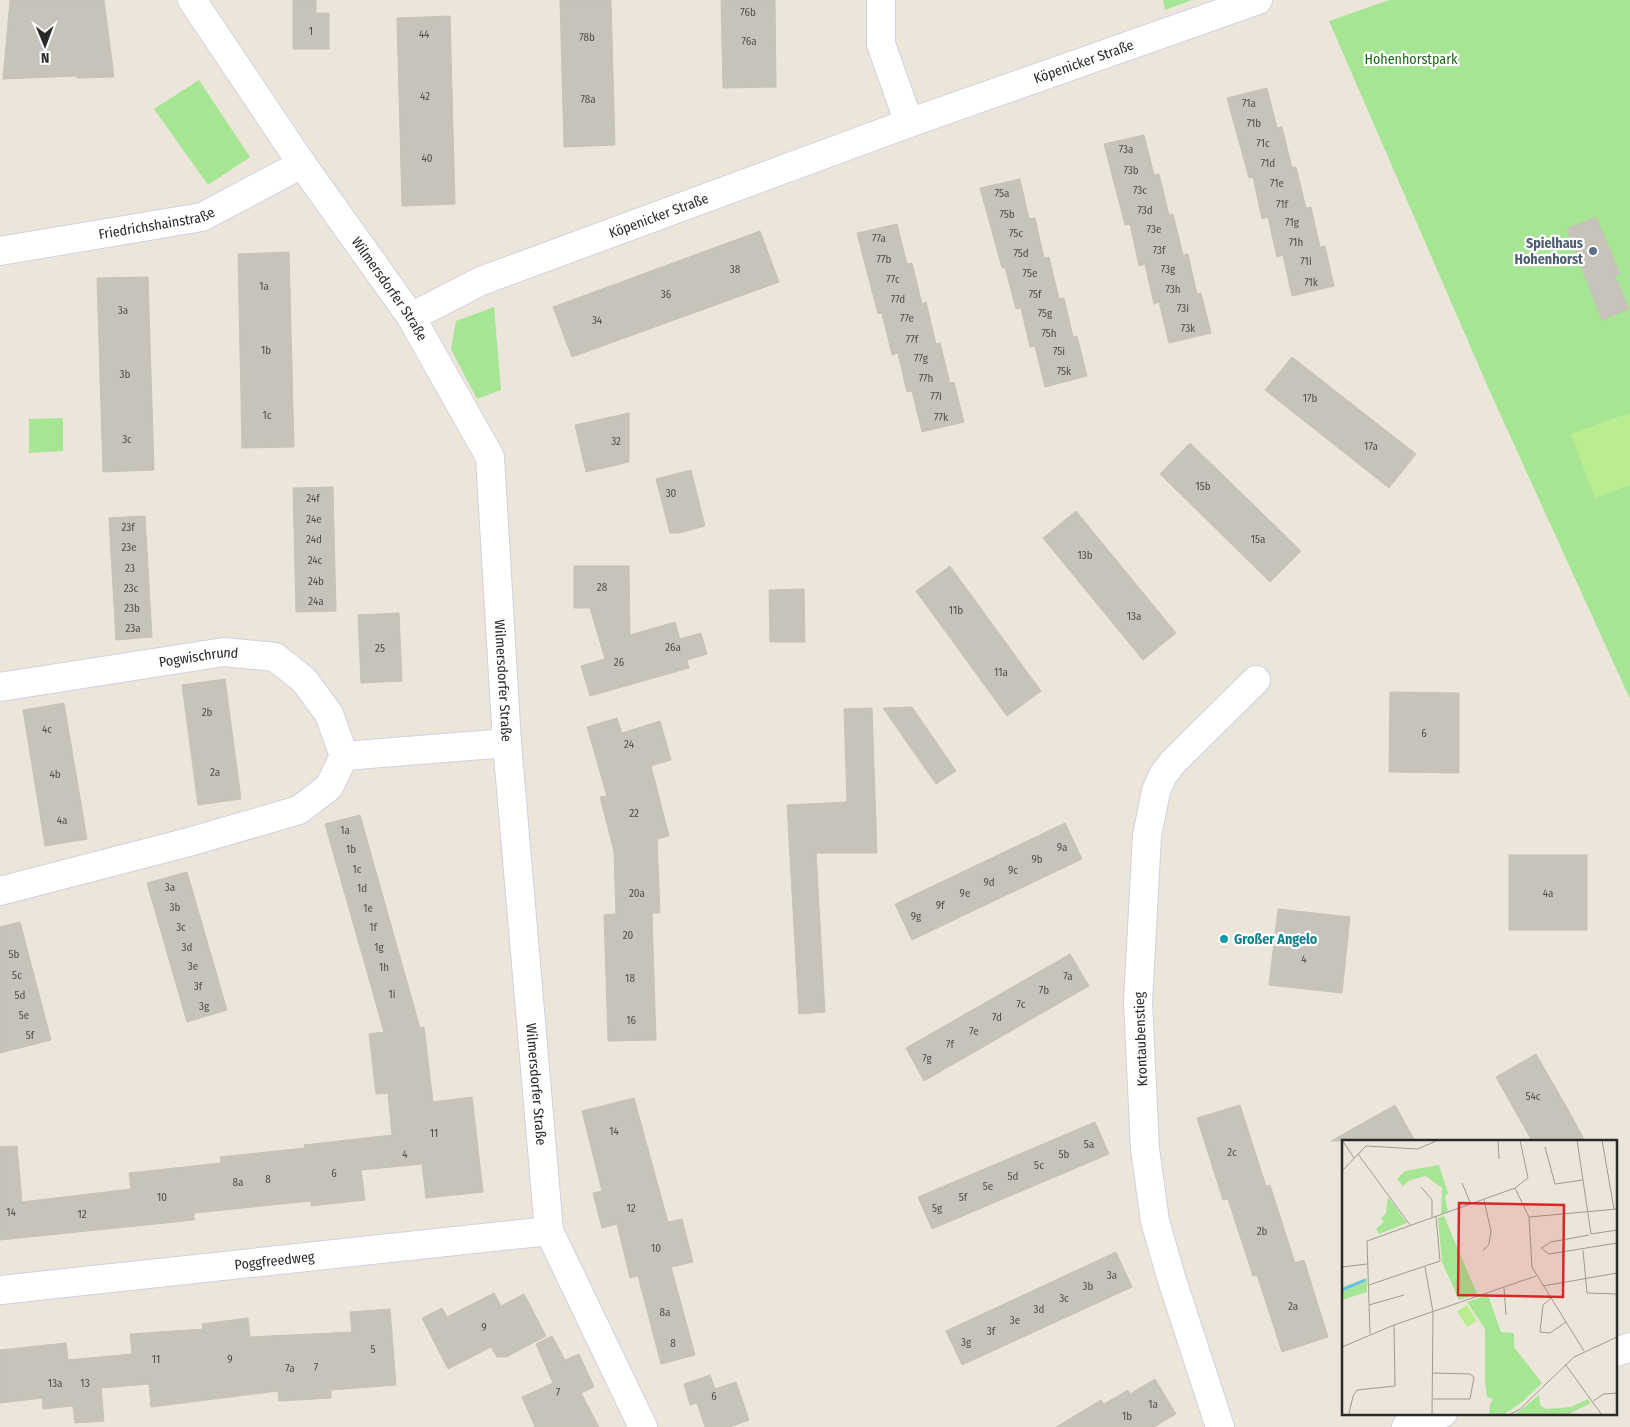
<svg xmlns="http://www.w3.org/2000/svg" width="1630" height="1427" viewBox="0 0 1630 1427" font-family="'Fira Sans Condensed',sans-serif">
<rect width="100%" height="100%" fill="#ece6da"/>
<!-- green -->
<g fill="#a6e594">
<path d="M1163,0h29l-27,10z"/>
<path d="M1389,0h241v413l-58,21 23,63 35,-12v214l-139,-305 -162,-373z"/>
<path d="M199,80l51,77 -42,28 -54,-76z"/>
<path d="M494,307l7,83 -24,9 -26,-50 5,-28z"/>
<path d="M63,418v33l-34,2v-34z"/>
</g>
<!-- pitch -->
<path fill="#baed8f" d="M1630,413v72l-35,13 -24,-64z"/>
<!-- building -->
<g fill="#c7c3ba" stroke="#c7c2b4">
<path d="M10,0h94l10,77 -37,1v-2l-74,3z"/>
<path d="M293,0h23v13h13v36h-36z"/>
<path d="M560,0h51l4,145 -51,2z"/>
<path d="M721,0h54l1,87 -53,1z"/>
<path d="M450,16l5,188 -53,2 -5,-188z"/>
<path d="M1267,88l10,40 5,-1 10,41 4,-1 10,41 5,-1 9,40 5,-1 9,40 -42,10 -9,-41 -6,2 -9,-40 -6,2 -9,-42 -4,1 -22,-80z"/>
<path d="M1144,135l10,40 5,-1 10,41 4,-1 10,41 5,-1 9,40 4,-1 10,40 -42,10 -10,-41 -5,2 -9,-40 -6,2 -9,-42 -5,1 -21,-81z"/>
<path d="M1020,179l9,40 6,-1 9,40 5,-1 10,42 5,-1 9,39 4,-1 10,40 -42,11 -10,-41 -5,1 -9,-39 -5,1 -11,-42 -3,1 -22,-80z"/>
<path d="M1596,217l24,57 -5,2 14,33 -27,11 -35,-91z"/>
<path d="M897,224l10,40 5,-1 10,41 4,-2 10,42 4,-1 10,40 4,-1 10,40 -42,10 -10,-41 -5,1 -9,-39 -6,2 -10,-42 -4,1 -21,-81z"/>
<path d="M760,231l19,51 -207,75 -19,-50z"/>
<path d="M289,252l5,195 -52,1 -4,-194z"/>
<path d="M148,277l6,193 -51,2 -6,-194z"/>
<path d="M1292,357l124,97 -27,34 -124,-98z"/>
<path d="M629,413v49l-43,10 -11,-47z"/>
<path d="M1190,443l111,108 -31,31 -110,-108z"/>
<path d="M691,470l14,56 -26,7h-9l-14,-54z"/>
<path d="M333,487l3,124 -40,1 -3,-124z"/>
<path d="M1076,511l100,122 -33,27 -100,-122z"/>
<path d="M145,516l7,121 -36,3 -7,-122z"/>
<path d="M574,566h55l1,69 45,-13 5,17 21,-6 6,21 -20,6 2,8 -99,28 -9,-30 24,-7 -15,-51h-16z"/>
<path d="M950,566l91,125 -34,25 -91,-125z"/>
<path d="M804,589l1,53h-35l-1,-52z"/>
<path d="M399,613l3,68 -41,2 -3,-68z"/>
<path d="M225,679l16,120 -43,6 -16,-120z"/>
<path d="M1390,692l69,1v80l-70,-1z"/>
<path d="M64,703l23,136 -42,7 -22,-136z"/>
<path d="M912,707l44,64 -20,13 -53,-76z"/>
<path d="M872,708l5,145h-61l9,159 -26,2 -12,-209 60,-3 -3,-93z"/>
<path d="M617,718l5,15 38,-12 11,39 -20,6 18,70 -12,3 3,74h-8l4,127 -48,1 -4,-126 12,-1 -2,-63 -14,-54 7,-1 -20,-69z"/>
<path d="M360,815l60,213 4,-1 9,75 39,-5 11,95 -57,6 -4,-34 -61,6 4,30 -54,6v-5l-117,12v7l-194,20v-93l17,-1 5,56 109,-13 -2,-16 92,-10 -1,-6 85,-9 -1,-3 88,-10 -4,-42 -12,1 -7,-60 15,-2 -59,-208z"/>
<path d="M1065,823l17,36 -170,81 -17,-36z"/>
<rect x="1509" y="855" width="78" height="75"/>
<path d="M187,872l40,138 -40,12 -40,-139z"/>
<path d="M1278,909l72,8 -8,76 -73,-8z"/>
<path d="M20,922l31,118 -51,13v-126z"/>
<path d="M1070,954l19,32 -165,95 -18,-33z"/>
<path d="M1536,1054l35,61 14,26h-53l-36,-64z"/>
<path d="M634,1098l34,124 14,-3 11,43 -22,5 24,88 -34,9 -23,-88 -8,2 -13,-54 -15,4 -9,-35 9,-2 -20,-80z"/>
<path d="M1240,1105l26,81 4,-1 25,78 9,-3 24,77 -46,15 -25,-77 -4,1 -25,-77 -5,1 -26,-82z"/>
<path d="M1395,1105l20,36h-84z"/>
<path d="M1095,1122l14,32 -177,75 -14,-32z"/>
<path d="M1116,1252l16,35 -170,78 -16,-34z"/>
<path d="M494,1293l7,13 23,-12 22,42 -40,21h-9l-6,-10 -43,22 -26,-51 20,-10 5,9z"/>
<path d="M390,1309l6,76 -65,5v8l-52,3 -1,-10 -127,16 -2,-23 -48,4 3,33 -29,2 -2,-17 -30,3 -1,-11 -42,5v-53l66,-7 2,17 64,-6 -2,-20 73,-5 -1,-5 46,-6 2,19 102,-5 -2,-20z"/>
<path d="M552,1336l13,24 14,-6 15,33 -13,6 18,34h-64l-13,-30 31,-14 -17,-39z"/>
<path d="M710,1375l5,14 21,-7 13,38 -19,7h-25l-8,-24 -7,2 -6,-21z"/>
<path d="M1155,1379l21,35 -22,13h-98l45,-27 3,4 24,-14 2,4z"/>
</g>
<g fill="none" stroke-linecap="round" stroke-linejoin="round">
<defs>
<g id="minor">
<path id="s1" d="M192,0l110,164 109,153 79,140 17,286 42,488 94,196"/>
<path d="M881,0v44l28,79"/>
<path id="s2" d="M0,251l202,-34 100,-53"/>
<path id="s3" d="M411,317l70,-36 428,-158 349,-123"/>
<path id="s4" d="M0,687l224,-35 51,5 29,23 25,34 15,42 -15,31 -30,23 -110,32 -189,49"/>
<path d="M344,756l163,-13"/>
<path id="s5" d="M0,1290l549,-59"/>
<path d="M1616,1352l14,-5"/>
<path d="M1220,1427l-49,-150 -16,-56 -10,-72 -7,-147 9,-166 9,-45 7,-16 10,-13 83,-82"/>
<path d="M1406,1427l37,-14"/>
</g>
</defs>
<!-- minor casing -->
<use href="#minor" stroke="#cfd1e3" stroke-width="30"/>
<!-- minor -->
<use href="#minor" stroke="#fff" stroke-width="28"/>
</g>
<!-- markers -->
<circle fill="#5c6f8a" stroke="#fff" stroke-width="2" cx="1593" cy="251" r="5"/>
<circle fill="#0f9aa8" stroke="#fff" stroke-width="2" cx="1224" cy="939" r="5"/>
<g text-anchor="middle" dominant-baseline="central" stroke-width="4.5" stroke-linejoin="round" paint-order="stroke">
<!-- number labels -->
<g font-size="11" fill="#50504d">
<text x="748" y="12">76b</text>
<text x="311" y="31">1</text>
<text x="424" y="34">44</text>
<text x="587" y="37">78b</text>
<text x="749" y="41">76a</text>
<text x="425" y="96">42</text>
<text x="588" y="99">78a</text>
<text x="1249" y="103">71a</text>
<text x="1254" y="123">71b</text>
<text x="1263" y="143">71c</text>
<text x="1126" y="149">73a</text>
<text x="427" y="158">40</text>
<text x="1268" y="163">71d</text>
<text x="1131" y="170">73b</text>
<text x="1277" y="183">71e</text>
<text x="1140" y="190">73c</text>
<text x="1002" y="193">75a</text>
<text x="1282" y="204">71f</text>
<text x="1145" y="210">73d</text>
<text x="1007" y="214">75b</text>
<text x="1292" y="222">71g</text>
<text x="1154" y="229">73e</text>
<text x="1016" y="233">75c</text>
<text x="879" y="238">77a</text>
<text x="1296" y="242">71h</text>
<text x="1159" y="250">73f</text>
<text x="1021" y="253">75d</text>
<text x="884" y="259">77b</text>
<text x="1306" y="261">71i</text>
<text x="735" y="269">38</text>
<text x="1168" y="269">73g</text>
<text x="1030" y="273">75e</text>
<text x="893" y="279">77c</text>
<text x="1311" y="282">71k</text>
<text x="264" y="286">1a</text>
<text x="1173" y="289">73h</text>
<text x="666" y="294">36</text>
<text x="1035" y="294">75f</text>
<text x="898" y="299">77d</text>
<text x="1183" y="308">73i</text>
<text x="123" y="310">3a</text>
<text x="1045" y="313">75g</text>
<text x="907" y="318">77e</text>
<text x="597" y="320">34</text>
<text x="1188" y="328">73k</text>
<text x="1049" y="333">75h</text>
<text x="912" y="339">77f</text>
<text x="266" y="350">1b</text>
<text x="1059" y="351">75i</text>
<text x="921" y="358">77g</text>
<text x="1064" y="371">75k</text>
<text x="125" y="374">3b</text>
<text x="926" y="378">77h</text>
<text x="936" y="396">77i</text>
<text x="1310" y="398">17b</text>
<text x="267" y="415">1c</text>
<text x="941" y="417">77k</text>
<text x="127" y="439">3c</text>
<text x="616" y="441">32</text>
<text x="1371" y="446">17a</text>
<text x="1203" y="486">15b</text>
<text x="671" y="493">30</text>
<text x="313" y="498">24f</text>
<text x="314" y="519">24e</text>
<text x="128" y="527">23f</text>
<text x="314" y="539">24d</text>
<text x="1258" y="539">15a</text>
<text x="129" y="547">23e</text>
<text x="1085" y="555">13b</text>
<text x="315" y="560">24c</text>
<text x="130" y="568">23</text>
<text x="316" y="581">24b</text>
<text x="602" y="587">28</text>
<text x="131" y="588">23c</text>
<text x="316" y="601">24a</text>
<text x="132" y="608">23b</text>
<text x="956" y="610">11b</text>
<text x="1134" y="616">13a</text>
<text x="133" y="628">23a</text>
<text x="673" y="647">26a</text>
<text x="380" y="648">25</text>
<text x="619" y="662">26</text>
<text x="1001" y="672">11a</text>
<text x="207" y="712">2b</text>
<text x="47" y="729">4c</text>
<text x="1424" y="733">6</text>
<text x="629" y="744">24</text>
<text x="215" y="772">2a</text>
<text x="55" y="774">4b</text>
<text x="634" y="813">22</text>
<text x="62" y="820">4a</text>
<text x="345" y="830">1a</text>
<text x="1062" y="847">9a</text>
<text x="351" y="849">1b</text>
<text x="1037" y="859">9b</text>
<text x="357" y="869">1c</text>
<text x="1013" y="870">9c</text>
<text x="989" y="882">9d</text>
<text x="170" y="887">3a</text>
<text x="362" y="888">1d</text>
<text x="637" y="893">20a</text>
<text x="965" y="893">9e</text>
<text x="1548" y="893">4a</text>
<text x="940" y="905">9f</text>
<text x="175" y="907">3b</text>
<text x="368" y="908">1e</text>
<text x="916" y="916">9g</text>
<text x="181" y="927">3c</text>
<text x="373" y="927">1f</text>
<text x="628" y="935">20</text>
<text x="187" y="947">3d</text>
<text x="379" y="947">1g</text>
<text x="14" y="954">5b</text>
<text x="1304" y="959">4</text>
<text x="193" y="966">3e</text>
<text x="384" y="967">1h</text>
<text x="17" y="975">5c</text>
<text x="1068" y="976">7a</text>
<text x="630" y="978">18</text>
<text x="198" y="986">3f</text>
<text x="1044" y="990">7b</text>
<text x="392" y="994">1i</text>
<text x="20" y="995">5d</text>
<text x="1021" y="1004">7c</text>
<text x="204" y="1006">3g</text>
<text x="24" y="1015">5e</text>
<text x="997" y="1017">7d</text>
<text x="631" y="1020">16</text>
<text x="974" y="1031">7e</text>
<text x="30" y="1035">5f</text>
<text x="950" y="1044">7f</text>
<text x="927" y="1058">7g</text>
<text x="1533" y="1096">54c</text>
<text x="614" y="1131">14</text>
<text x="434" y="1133">11</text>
<text x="1089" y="1144">5a</text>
<text x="1232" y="1152">2c</text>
<text x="405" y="1154">4</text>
<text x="1064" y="1154">5b</text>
<text x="1039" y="1165">5c</text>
<text x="334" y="1173">6</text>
<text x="1013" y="1176">5d</text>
<text x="268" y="1179">8</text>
<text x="238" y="1182">8a</text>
<text x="988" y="1186">5e</text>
<text x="162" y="1197">10</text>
<text x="963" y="1197">5f</text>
<text x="631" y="1208">12</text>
<text x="937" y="1208">5g</text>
<text x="11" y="1212">14</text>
<text x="82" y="1214">12</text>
<text x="1262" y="1231">2b</text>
<text x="656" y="1248">10</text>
<text x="1112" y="1275">3a</text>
<text x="1088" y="1286">3b</text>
<text x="1064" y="1298">3c</text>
<text x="1293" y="1306">2a</text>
<text x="1039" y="1309">3d</text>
<text x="665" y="1312">8a</text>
<text x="1015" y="1320">3e</text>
<text x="484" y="1327">9</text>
<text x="991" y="1331">3f</text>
<text x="966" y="1342">3g</text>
<text x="673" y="1343">8</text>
<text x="373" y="1349">5</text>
<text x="156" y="1359">11</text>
<text x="230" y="1359">9</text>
<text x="316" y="1367">7</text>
<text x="290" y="1368">7a</text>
<text x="55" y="1383">13a</text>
<text x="85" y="1383">13</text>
<text x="558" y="1392">7</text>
<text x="714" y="1396">6</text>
<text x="1153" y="1404">1a</text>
<text x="1127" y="1416">1b</text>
</g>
<!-- park labels -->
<g font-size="14" fill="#1f6817" stroke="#fff">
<text x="1411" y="59">Hohenhorstpark</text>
</g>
<!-- street labels -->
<g font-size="14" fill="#292929" stroke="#fff">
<text stroke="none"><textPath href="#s3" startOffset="720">Köpenicker Straße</textPath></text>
<text stroke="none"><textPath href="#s3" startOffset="268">Köpenicker Straße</textPath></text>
<text stroke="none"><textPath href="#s2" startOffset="159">Friedrichshainstraße</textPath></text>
<text stroke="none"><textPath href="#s1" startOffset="350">Wilmersdorfer Straße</textPath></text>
<text stroke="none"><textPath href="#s4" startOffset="201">Pogwischrund</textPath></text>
<text stroke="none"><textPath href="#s1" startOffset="770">Wilmersdorfer Straße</textPath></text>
<text transform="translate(1141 1039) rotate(-92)">Krontaubenstieg</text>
<text stroke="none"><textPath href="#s1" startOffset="1175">Wilmersdorfer Straße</textPath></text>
<text stroke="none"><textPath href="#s5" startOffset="276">Poggfreedweg</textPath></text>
</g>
<!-- service labels -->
<g font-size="14" font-weight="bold" fill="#4e5e75" stroke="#fff" text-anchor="end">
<text x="1583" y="243">Spielhaus<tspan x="1583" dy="16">Hohenhorst</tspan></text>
</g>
<!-- culture labels -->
<g font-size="14" font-weight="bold" fill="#0d838f" stroke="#fff" text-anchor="start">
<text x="1234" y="939">Großer Angelo</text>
</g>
</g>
<!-- overview -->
<g transform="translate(1342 1140)">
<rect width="275" height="275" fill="#ece6da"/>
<path d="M97,25l9,28 -3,4 3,15 -7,2 1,-26 -16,-12 -16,4 -7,6 -6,-7 8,-8zM46,57l19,26 -28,11 -3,-5 8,-7 -3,-4 5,-5zM102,76l33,78 -18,6 -17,-38 -4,-44zM25,138v14l-25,8v-13zM146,155l13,37 13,1v14l28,36 -21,20 -18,12h-14l1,-11 3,-5 -6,-2 -2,-14v-54l-18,-27zM197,255l1,10 6,4 25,-2 17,-8 3,4 -24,12h-53z" fill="#a6e594"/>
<path d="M125,165l10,16 -10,6 -10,-16z" fill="#baed8f"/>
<path fill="none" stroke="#68bef2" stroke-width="2.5" d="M0,150l23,-10"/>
<path fill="none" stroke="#9e9a93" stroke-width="1" d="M0,0l12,18M156,0l1,19M235,0l14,94 26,-4M260,0l12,69M203,7l10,37 28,-4M16,14l52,71M0,31l24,-25 52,3 20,-9M120,43l9,21M79,47l11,13v17M173,48l14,29 3,50 52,84M187,77l88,-8M247,95l-38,7 -10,6 8,6 68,-11M241,110l4,43 30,1M141,111l6,-7 2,-13 -7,-31M0,127l25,-3M83,127l8,45 -1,103M27,145l71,-24 -4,-45M201,146l74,-13M162,148l2,27M209,158l-8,7 -3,27 10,1 16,-11M27,165l35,-10M28,194l-3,-93 148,-53 13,-10 -8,-38M0,207l52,-22 142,-49M223,224l37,51M91,233l37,1 4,3 -4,22h-37M251,261l11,-7 13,-1M7,274l4,-18 4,-6 38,-4 -1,-61M167,275l11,-6 54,-52 43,-20"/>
<path fill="#d62828" fill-opacity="0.15" stroke="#d62828" stroke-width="2.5" d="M117,63l105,2 -1,92 -105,-2z"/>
<rect width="275" height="275" fill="none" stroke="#292929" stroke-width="2.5"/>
</g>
<!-- north arrow -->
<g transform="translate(45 45) rotate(179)" stroke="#ffffff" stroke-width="4" paint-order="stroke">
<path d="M0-4L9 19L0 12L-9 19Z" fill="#292929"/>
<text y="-8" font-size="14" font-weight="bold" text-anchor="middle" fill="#292929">N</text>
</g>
</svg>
